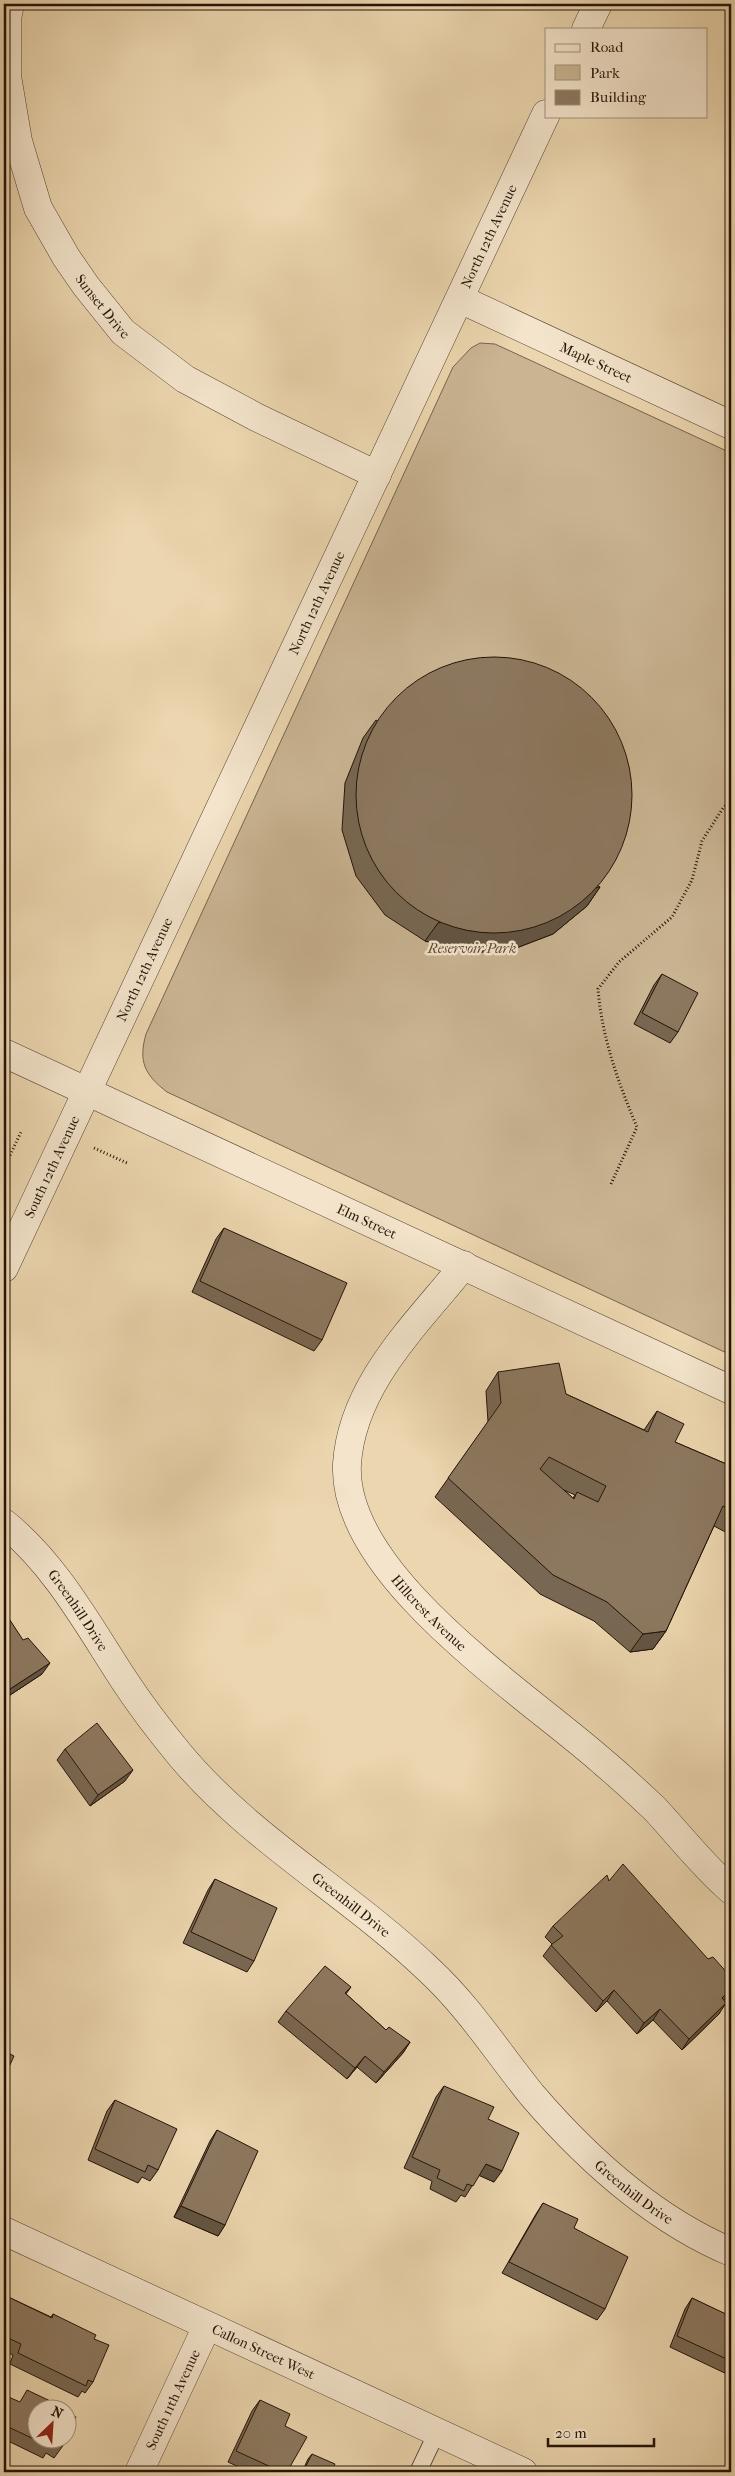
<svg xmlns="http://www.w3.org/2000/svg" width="735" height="2476" viewBox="0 0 735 2476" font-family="'IM FELL French Canon',serif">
<rect width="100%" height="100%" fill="#ecd6af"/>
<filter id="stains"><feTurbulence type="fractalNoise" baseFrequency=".004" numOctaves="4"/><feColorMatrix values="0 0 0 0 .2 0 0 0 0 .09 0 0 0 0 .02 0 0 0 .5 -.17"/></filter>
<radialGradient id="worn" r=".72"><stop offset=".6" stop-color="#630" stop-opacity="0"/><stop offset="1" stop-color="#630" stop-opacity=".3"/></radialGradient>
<!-- green -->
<path fill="#cab593" stroke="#76644e" d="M480,343l15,1 236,109v902l-564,-263c-22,-17 -29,-30 -21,-58l307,-667 18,-19z"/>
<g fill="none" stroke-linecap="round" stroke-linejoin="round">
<defs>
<path id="service" d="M418,2472l19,-40"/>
<g id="minor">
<path id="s1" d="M10,4l-3,15v57l11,65 20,67 28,49 20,29 37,46 62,47 71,38 121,58"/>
<path d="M586,29l12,-25"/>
<path id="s2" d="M460,299l271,126"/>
<path id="s3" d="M464,1265c-47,59 -112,119 -117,199 -6,112 181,231 256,298 18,15 35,31 52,47 25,27 48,57 76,81"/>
<path id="s4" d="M4,1268l542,-1154"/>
<path id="s5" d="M4,1523c52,42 84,102 120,157 17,26 37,52 56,75 70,84 171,140 249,215 40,37 69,83 103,125 55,64 121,124 199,157"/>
<path id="s6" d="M4,2231l519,241"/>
<path id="s7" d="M139,2472l68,-146"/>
</g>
<g id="tertiary">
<path id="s8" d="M4,1053l727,337"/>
</g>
</defs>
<!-- service casing -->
<use href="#service" stroke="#554432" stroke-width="18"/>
<!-- minor casing -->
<use href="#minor" stroke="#554432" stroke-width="29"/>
<!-- tertiary casing -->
<use href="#tertiary" stroke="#554432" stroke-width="29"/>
<!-- path -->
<g stroke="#231308" stroke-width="3" stroke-dasharray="1 2.5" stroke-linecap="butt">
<path d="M94,1148l33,15"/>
<path d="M4,1168l17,-36"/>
<path d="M611,1184l26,-57c-19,-45 -35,-89 -39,-138l21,-27 53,-45 20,-37 10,-39 21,-33 8,-7"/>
</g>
<!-- service -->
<use href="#service" stroke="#f3e4cb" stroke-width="16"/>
<!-- minor -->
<use href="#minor" stroke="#f3e4cb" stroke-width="28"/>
<!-- tertiary -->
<use href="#tertiary" stroke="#f3e4cb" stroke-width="28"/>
</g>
<!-- wall -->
<g fill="#786752" stroke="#231308" fill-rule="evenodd">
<path d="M376,720l224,167 -13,19 -34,28 -42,16 -43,3 -43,-12 -40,-26 -29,-39 -14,-46 3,-47 18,-45z"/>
<path d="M662,974l16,58 -8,11 -36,-19 20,-39z"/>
<path d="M224,1228l98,112 -8,11 -122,-59 24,-53z"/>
<path d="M498,1372l68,22 78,36 13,-19 18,31 56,24v69l-17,-9 -48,105 -13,18 -23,3 -36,-31 -54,-27 -105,-97 53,-75 -2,-31zM564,1490l11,5 -2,3z"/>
<path d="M4,1611l38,63 -38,25z"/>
<path d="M65,1749l60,32 -35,25 -33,-46z"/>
<path d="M215,1879l39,82 -7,11 -64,-29 25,-53z"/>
<path d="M609,1881l120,114 -5,5 -5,14 -37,36 -29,-30 -16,14 -30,-33 -11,11 -53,-56 9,-12 -7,-7 8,-11z"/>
<path d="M351,1987l-5,7 40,36 24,12 -7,11 -27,30 -19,-16 -10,12 -69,-57 8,-11z"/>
<path d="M444,2086l44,33 6,63 -15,-7 -14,22 -4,-2 -5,7 -26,-13 2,-8 -28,-13 32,-71z"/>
<path d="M115,2100l43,70 -8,11 -8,-4 -4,6 -50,-23 19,-49z"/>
<path d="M217,2130l8,95 -7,11 -44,-19 36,-76z"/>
<path d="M543,2203l31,25 31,81 -8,11 -95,-47 34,-59z"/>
<path d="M4,2295l47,22 2,-3 41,25 -1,43 -8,11 -3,-2 -4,6 -68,-33 3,-9 -9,-4z"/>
<path d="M692,2298l35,17 4,-6v67l-61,-29 15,-38z"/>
<path d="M4,2395l62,43 -4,9 -8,11 -8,-5 -3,5 -39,-19z"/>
<path d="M260,2400l25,26 2,46h-37l-22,-10 24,-51z"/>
<path d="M312,2454l19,18h-29l6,-13z"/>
</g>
<!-- shaded-wall -->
<g fill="#625442" stroke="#231308">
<path d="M600,887l-13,19 -34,28 -42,16 -43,3 -43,-12 13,-18z"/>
<path d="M666,1631l-13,18 -23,3 13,-18z"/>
<path d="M50,1663l-8,11 -38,25 6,-10z"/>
<path d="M133,1770l-8,11 -35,25 8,-11z"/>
<path d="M731,1989v3l-2,3 -14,14 7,-11z"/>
<path d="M614,1990l-7,11 -11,11 7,-11z"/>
<path d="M726,2003l-7,11 -37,36 7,-11z"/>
<path d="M660,2009l-7,11 -16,14 7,-11z"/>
<path d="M410,2042l-7,11 -27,30 8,-11z"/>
<path d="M365,2056l-8,11 -10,12 8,-11z"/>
<path d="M486,2164l16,7 -8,11 -16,-7z"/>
<path d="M181,2206l44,19 -7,11 -44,-19z"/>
</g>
<!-- building -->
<g fill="#8c785f" stroke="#231308" fill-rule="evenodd">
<circle cx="494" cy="795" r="138"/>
<path d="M662,974l36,19 -20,39 -36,-19z"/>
<path d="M224,1228l123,55 -25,57 -122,-59z"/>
<path d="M559,1363l7,31 82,38 9,-21 27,13 -9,18 56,24v44l-8,-4 -57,125 -23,3 -36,-32 -54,-27 -105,-97 53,-75 -3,-31zM549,1457l57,29 -8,16 -21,-10 -3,7 -34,-30z"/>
<path d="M4,1611l19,29 5,-2 22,25 -40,26 -6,-8z"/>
<path d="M97,1723l36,47 -35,25 -33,-46z"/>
<path d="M623,1864l85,95 5,-2 18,20v12l-9,9 4,5 -37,36 -29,-30 -16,14 -30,-33 -11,11 -52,-56 12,-9 -10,-10 54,-51 2,6z"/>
<path d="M215,1879l62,29 -23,53 -63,-29z"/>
<path d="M325,1966l26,21 -6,6 41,37 3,-3 21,15 -26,30 -19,-16 -10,12 -69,-57z"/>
<path d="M4,2051l10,5 -10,22z"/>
<path d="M444,2086l50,21 -6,12 31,14 -17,38 -16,-7 -13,22 -6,-2 -3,7 -27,-13 3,-8 -28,-13z"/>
<path d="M115,2100l62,29 -19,41 -10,-5 -3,7 -50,-23z"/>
<path d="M217,2130l41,21 -33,74 -44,-19z"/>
<path d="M543,2203l35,16 -4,9 54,29 -23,52 -96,-47z"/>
<path d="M4,2295l48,23 1,-4 43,21 -2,4 15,6 -16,37 -5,-2 -2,6 -68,-33 3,-9 -17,-8z"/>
<path d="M692,2298l36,17 3,-6v52l-54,-25z"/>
<path d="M27,2390l38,18h-27v30h28l-4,9 -9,-5 -2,5 -47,-22v-30l16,7z"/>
<path d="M260,2400l30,14 -5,12 22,11 -20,35h-5l-46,-21z"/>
<path d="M68,2413l8,4 -8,18z"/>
<path d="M312,2454l23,10 -4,8h-28z"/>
</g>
<g text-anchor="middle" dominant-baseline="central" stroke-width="5" stroke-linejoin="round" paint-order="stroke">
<!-- street labels -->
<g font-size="14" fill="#231308" stroke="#f3e4cb">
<text stroke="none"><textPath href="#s4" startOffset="1140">North 12th Avenue</textPath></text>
<text stroke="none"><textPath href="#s1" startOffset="326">Sunset Drive</textPath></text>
<text stroke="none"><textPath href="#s2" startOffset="150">Maple Street</textPath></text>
<text stroke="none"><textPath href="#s4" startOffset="735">North 12th Avenue</textPath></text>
<text stroke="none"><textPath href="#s4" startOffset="330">North 12th Avenue</textPath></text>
<text stroke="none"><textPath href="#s4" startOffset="112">South 12th Avenue</textPath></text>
<text stroke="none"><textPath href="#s8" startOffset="400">Elm Street</textPath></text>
<text stroke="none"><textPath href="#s5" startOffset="115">Greenhill Drive</textPath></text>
<text stroke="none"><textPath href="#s3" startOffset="410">Hillcrest Avenue</textPath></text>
<text stroke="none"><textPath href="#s5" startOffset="520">Greenhill Drive</textPath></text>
<text stroke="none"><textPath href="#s5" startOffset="925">Greenhill Drive</textPath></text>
<text stroke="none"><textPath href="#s6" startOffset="286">Callon Street West</textPath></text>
<text stroke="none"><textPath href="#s7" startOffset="80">South 11th Avenue</textPath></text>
</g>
<!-- park labels -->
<g font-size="14" font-style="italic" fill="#5d4c39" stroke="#f3e4cb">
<text x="472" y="948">Reservoir Park</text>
</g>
</g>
<!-- margin -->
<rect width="735" height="2476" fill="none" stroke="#ecd6af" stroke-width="20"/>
<rect x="5" y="5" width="725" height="2466" fill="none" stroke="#231308" stroke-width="2.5"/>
<rect x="10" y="10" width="715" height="2456" fill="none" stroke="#231308"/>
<!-- legend -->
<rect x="545" y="28" width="162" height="90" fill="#f3e4cb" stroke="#a0907d"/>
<rect x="555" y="44" width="25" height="8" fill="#f3e4cb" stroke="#a0907d"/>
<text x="590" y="52" font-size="15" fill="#231308">Road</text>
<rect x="555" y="65" width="25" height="15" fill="#cab593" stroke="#a0907d"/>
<text x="590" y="78" font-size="15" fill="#231308">Park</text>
<rect x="555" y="90" width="25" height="15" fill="#8c785f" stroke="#a0907d"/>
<text x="590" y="102" font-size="15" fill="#231308">Building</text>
<!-- north arrow -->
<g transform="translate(52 2424) rotate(25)"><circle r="24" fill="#f3e4cb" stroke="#a0907d"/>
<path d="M0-4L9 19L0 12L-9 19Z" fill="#8f2418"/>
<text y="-8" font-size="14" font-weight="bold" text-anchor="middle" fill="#231308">N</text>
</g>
<!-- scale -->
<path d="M548 2438v8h106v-8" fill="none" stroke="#231308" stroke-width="2.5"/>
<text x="555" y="2438" font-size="15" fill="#231308" stroke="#f3e4cb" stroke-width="4" paint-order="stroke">20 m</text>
<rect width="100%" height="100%" filter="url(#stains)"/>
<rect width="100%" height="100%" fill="url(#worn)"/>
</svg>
